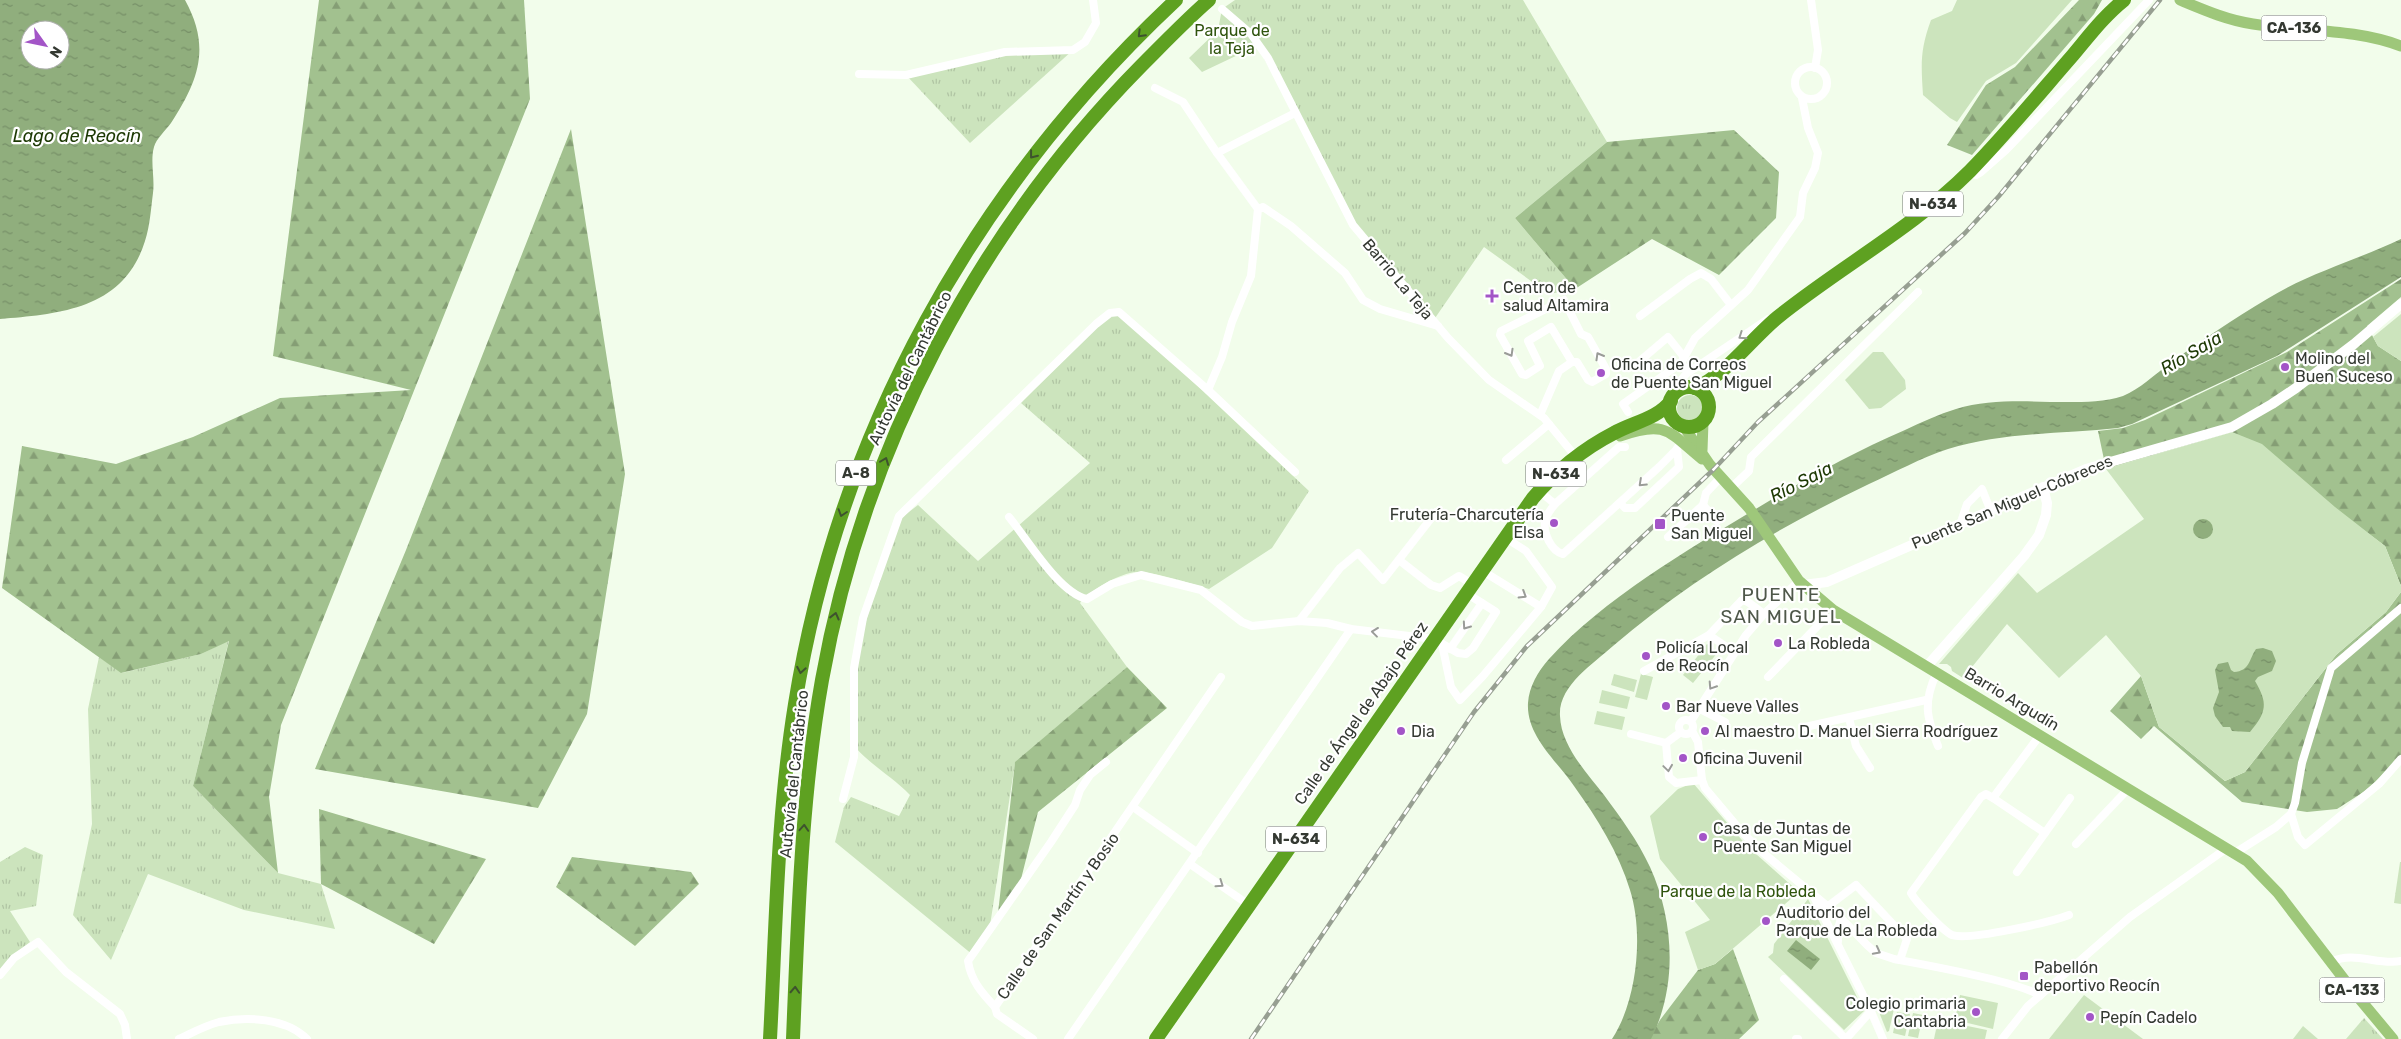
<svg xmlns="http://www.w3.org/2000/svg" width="2401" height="1039" viewBox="0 0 2401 1039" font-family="Rubik,sans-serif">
<defs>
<pattern id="grass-tufts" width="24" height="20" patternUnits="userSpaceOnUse" patternTransform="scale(1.25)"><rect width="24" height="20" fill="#cce4bd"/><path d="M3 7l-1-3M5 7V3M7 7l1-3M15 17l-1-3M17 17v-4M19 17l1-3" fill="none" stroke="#b0c4a3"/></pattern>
<pattern id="forest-firs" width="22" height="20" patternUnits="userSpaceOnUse" patternTransform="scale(1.25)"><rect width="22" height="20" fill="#a2c18f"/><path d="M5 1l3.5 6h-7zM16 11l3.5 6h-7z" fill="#859e75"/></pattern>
<pattern id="water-ripples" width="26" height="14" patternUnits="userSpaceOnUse" patternTransform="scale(1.25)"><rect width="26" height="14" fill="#90ae7d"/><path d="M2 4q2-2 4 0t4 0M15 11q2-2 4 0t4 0" fill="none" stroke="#768f67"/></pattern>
</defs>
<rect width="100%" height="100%" fill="#f2fdeb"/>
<!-- grass -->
<g fill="url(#grass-tufts)">
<path d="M1235,0h288l84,142 -92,76 60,71 -26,5 -65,-47 -51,74 -80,-96 -102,-191 -29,-25z"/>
<path d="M1073,50l-103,93 -64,-68 99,-23z"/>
<path d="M1119,312l190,179 -37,57 -63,41c-16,-5 -57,-18 -72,-17 -17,1 -47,18 -57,31l47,64 -112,96 -26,169 -16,23 -138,-113 9,-35 7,-10 48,19 11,-21c-17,-18 -37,-28 -54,-47l1,-80 5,-32 12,-44 27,-74 17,-13 60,56 112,-98 -69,-60 89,-90z"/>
<circle cx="1690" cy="408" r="13"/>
<path d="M229,640l-36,146 85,87 43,11 14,45 -91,-19 -96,-36 -37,86 -38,-45 19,-91 -4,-115 11,-52 23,16 79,-19z"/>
<path d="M25,847l18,8 -7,51 -26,5 20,31 -19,15 -11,14v-109z"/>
<path d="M2400,862h1v42l-7,-1z"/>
<path d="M2364,1018l19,21h-37z"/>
<path d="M2303,1026l15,13h-25z"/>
</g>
<!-- forest -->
<g fill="url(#forest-firs)">
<path d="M319,0h205l6,99 -249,626 -12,72 9,76 -85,-87 36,-145 -28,13 -80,19 -119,-85 20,-142 94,18 77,-27 87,-39 131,-8 -138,-34z"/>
<path d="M2079,0h23l-8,14 -122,141 -25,-10 39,-60 29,-18z"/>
<path d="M571,129l54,345 -38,240 -49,94 -223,-39 91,-219z"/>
<path d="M1734,130l45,42 -3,46 -57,57 -67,-36 -77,50 -60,-71 92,-76z"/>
<path d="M2401,279v18l-34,29 11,20 23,15v225l-16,-40 -153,-114 -126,37 -8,-38 25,-3 22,-8 142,-68z"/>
<path d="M2401,592v166l-36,33 -28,18 -30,3 -65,-10 -88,-76 -13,13 -31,-28 31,-35 18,51 66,54 20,-9 91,-117 50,-43z"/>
<path d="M1127,667l40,41 -129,104 -18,71 -23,39 18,-160z"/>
<path d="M319,809l167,50 -52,85 -113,-60z"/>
<path d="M572,857l119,15 8,12 -64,62 -79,-59z"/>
<path d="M1733,949l26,71 -20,19h-90l11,-19 38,-50 17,-6z"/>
</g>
<!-- green -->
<g fill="#cce4bd">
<path d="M1957,0h115l-56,63 -30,18 -29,41 -7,-4 -27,-23c-2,-31 -3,-45 8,-75l21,-9z"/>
<path d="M1222,9l37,36 -57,27 -13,-14 29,-28z"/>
<path d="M2401,314v47l-23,-15 -5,-9z"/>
<path d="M1873,352h10l22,28 1,9 -25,19 -12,1 -24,-29z"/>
<path d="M2232,432l30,12 73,63 50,39 16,40v6l-15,20 -50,43 -91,117 -20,9 -66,-54 -18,-51 -35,-41 -47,43 -52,-54 -44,54 -11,-7 -1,-4 -4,-3h-8l79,-91 19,20 107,-74 -38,-50z"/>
<path d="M1707,644l11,8 -25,31 -10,-8z"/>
<path d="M1614,674l23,6 -3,12 -23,-7z"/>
<path d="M1641,674l12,3 -6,23 -12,-3z"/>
<path d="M1602,690l28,7 -3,12 -28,-6z"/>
<path d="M1597,711l28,6 -3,13 -28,-6z"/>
<path d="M1693,783l54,63 52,46 -84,72 -17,6 -13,-38 25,-12 -50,-61 -10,-43 28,-27z"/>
<path d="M1808,899l56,112 -20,19 -76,-73 5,-4 1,-9z"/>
<path d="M1960,995l38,8 -5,26 -38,-9z"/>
<path d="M2084,995l59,44h-94z"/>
<path d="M1875,1002l19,7 -5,22 -2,1z"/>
<path d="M1897,1012l13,2 -5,22 -12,-3z"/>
<path d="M1913,1013l10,2 -5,23 -10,-2z"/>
<path d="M1938,1020l49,10 -2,9h-51z"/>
</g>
<!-- water -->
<g fill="url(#water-ripples)" fill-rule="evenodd">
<path d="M0,0h185c26,47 14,80 -14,123 -5,7 -15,16 -17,24 -4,14 1,31 -1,46 -2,15 -3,33 -8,48 -21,68 -85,73 -145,78zM30,30h30v30h-30z"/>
<path d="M2401,239v38l-124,79 -145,68 -14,4c-56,6 -116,4 -170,21 -27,9 -53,23 -79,35 -92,44 -179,96 -256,162 -20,18 -55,40 -53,70 1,30 27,57 44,79 17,23 34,46 46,72 24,53 28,119 1,172h-39c25,-38 32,-105 18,-149 -11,-37 -33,-72 -56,-104 -17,-25 -48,-50 -46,-83 1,-16 10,-32 21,-44 57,-63 147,-114 220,-158 44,-26 89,-51 136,-71 17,-8 34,-16 51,-21 36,-11 75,-7 112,-7 18,0 37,0 55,-6 17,-7 31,-21 46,-32 31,-23 65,-45 98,-65 42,-26 90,-39 134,-60z"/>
<circle cx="2203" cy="529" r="10"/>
<path d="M2263,648l9,3 4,10 -4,10 -14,6 -3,4c13,22 12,31 -5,51l-18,-1 -2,-4h-7l-8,-11 -2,-8 6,-16 -4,-22 3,-6 10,-2 3,8 3,2c16,-1 15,-13 22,-23z"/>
<path d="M1796,940l24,19 -9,11 -24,-19z"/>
</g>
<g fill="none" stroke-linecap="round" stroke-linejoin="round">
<!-- street -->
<g stroke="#fff" stroke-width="8">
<path d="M1811,0l7,50 -3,18"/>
<path d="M1222,9l29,25 17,24 85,167 95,113 41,42 55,38 32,39"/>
<circle cx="1811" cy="83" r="16"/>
<path d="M859,74l47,1 99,-23 68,-2 12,-8 11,-19 -3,-23"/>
<path d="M1155,88l28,14 34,51 78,-40"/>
<path d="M1217,153l41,56"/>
<path d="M1969,172l7,3 5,-3 25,-22 143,-150"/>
<path d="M1640,316l50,-37 11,-6 10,6 20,26"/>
<path d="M1635,365l33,-28 16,20"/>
<path d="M1688,372l-7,-9 14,-25 53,-48 52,-73 3,-24 12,-25 3,-15 -10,-25 -6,-30"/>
<path d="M1208,390l87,82"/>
<path d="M1679,390l3,-11 4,-5 82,-55"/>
<path d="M1628,412l-5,-8 58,-41"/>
<path d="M1540,415l19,-44 13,-9 -21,-35 -23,14 12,25 -14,9 -4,-1 -22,-39 1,-4 63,-31 17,34 7,3 18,32v5l-14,8 -4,-2 -11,-18h-5"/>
<path d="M1678,424l3,16"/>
<path d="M1506,460l43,-36"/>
<path d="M1731,488l18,-17 2,-14 167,-165"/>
<path d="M1539,491l16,13 64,-57h6"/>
<path d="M1620,503l5,5h10l44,-41 -2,-18"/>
<path d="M1555,504c-4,5 -9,11 -10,17 -2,12 6,30 18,33l96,-87 18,-18 5,-10"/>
<path d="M1009,517c19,23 50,76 78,82l25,-15 29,-9 60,15 41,32 10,4 47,-5 28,2 24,6 83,10 24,14 8,1 7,-6 23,-36 -30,-19"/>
<path d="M1717,521l-14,-16 3,-12 15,-16"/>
<path d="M1961,522l6,-18 15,-15 8,20"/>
<path d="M1668,537l35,-32"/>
<path d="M1399,560l32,25 9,3 19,-12 13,8"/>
<path d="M1481,570l60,37 11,-20 -26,-36 -22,-14"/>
<path d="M1299,621l41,-53 18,-15 25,27 53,-68"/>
<path d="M1709,635l25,17"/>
<path d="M1442,644l9,43 9,13 23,-24 58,-69"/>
<path d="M1450,649l32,-46"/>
<path d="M1644,671l65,-36 33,-35 6,2 16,12"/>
<path d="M1937,672c-14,30 -11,44 1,74"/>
<path d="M1768,677l65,-67"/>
<path d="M1698,708l27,14"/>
<path d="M1849,718l7,28 14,22"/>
<circle cx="1686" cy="727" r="7"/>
<path d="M1691,721l55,-86 18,-21 35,-33"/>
<path d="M1805,727l121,-27"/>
<path d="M1692,731l6,11 4,38 3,8 37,44 19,19 76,63 30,31 9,8 18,6c27,5 129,23 146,37"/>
<path d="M1681,732l-15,11 3,34 7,6 26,-3"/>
<path d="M1631,734l35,9"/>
<path d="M2040,735l-47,63 -7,-4 -5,3 -70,96c5,9 32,38 41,42 16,6 99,-13 117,-20"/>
<path d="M1106,762l-16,13 -10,15 -5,15 -24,37 -83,119c3,20 14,32 27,46l226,-330"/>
<path d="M1993,798l52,35"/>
<path d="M843,799l11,-42v-89l9,-50 36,-102 197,-192 14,-11 9,-1 89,78 14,-33 10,-35 19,-46 7,-67 5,-2 28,19 54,47 18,27 17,9 58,17"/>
<path d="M1133,807l65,46"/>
<path d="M2291,814l7,23 7,8 74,-61 22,-25"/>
<path d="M2076,844l53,-56"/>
<path d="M2235,853l41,-26 15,-13 4,-11 7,-40 29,-95 70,-60"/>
<path d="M1190,864l59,41"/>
<path d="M2017,872l53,-74"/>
<path d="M1815,899l54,108 14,32"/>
<path d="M1827,907l29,-22 51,54 -7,21"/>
<path d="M1838,941v-12l3,-11"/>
<path d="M2331,962c23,-12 47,4 70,-1"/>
<path d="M0,975l14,-17 24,-16 28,30 54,42 5,11 2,14"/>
<path d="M1784,979l62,60"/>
<path d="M995,1007l2,7 36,25"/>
<path d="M179,1039c13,-6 25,-13 40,-17 28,-6 67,-4 88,17"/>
<path d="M1068,1039l283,-410"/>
<path d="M1796,1039h2"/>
<path d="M1846,1039l25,-28"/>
<path d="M2002,1039l26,-33 102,-89 97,-69"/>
</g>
<!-- secondary -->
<g stroke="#fff" stroke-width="10">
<path d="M1803,585l24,-3 259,-113 146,-42 40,-23 24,-16 58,-44 47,-40"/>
<path d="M1927,666l97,-110 15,-21 7,-20 1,-12 -4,-16"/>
</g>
<!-- primary -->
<g stroke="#9ec77a" stroke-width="11">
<path d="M2180,0c24,10 47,20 73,24 50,8 100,4 148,22"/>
<path d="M1684,427l26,38 39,43 50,73 34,29 414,251 31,32 75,98 40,48"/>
<path d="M1620,436c46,-16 48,-5 82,23"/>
<path d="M1702,450l1,-28"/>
</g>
<!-- highway -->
<g stroke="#5ea121" stroke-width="14">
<circle cx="1689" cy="407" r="20"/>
<path d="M1695,388c30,-12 57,-50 83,-71 62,-50 135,-89 192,-146 36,-37 69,-77 103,-116 16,-19 31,-39 51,-55"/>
<path d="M770,1039c6,-111 7,-224 25,-335 44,-273 179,-515 381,-704"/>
<path d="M793,1039c5,-120 8,-241 29,-359 41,-231 156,-449 320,-615 22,-22 44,-45 67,-65"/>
<path d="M1156,1039l377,-541c23,-27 50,-49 81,-65 20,-11 43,-14 57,-32"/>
</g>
<defs>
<path id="rail" d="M1251,1039l223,-327 53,-66 187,-177 44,-47 207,-189 34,-37 161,-196"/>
</defs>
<!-- rail casing -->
<use href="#rail" stroke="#979f92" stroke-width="4.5"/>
<!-- rail -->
<use href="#rail" stroke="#fff" stroke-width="2.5" stroke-dasharray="8" stroke-linecap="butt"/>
</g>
<!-- one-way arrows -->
<defs><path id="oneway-chevron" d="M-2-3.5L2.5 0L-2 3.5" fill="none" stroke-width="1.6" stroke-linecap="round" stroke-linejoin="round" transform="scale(1.25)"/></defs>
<g stroke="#3e532e">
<use href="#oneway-chevron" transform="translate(1141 34) rotate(135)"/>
<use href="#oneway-chevron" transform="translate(1033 155) rotate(128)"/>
<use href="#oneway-chevron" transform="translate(885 461) rotate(-69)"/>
<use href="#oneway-chevron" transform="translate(842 513) rotate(108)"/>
<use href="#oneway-chevron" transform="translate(835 616) rotate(-76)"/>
<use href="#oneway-chevron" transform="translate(801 670) rotate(100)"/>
<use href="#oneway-chevron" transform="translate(804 828) rotate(-86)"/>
<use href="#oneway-chevron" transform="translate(795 990) rotate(-87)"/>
</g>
<g stroke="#9a9c98">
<use href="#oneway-chevron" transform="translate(1742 336) rotate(146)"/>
<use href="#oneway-chevron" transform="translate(1510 353) rotate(60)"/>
<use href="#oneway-chevron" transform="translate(1599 356) rotate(-120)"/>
<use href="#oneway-chevron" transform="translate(1642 483) rotate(137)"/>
<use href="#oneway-chevron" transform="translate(1523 595) rotate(32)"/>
<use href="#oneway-chevron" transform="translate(1466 626) rotate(125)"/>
<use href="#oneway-chevron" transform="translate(1375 632) rotate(-173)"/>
<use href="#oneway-chevron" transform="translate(1712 686) rotate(123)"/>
<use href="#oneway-chevron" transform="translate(1668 768) rotate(82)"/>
<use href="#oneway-chevron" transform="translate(1220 884) rotate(35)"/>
<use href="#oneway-chevron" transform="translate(1877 951) rotate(28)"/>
</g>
<!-- markers -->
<g fill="#a355c7" stroke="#fff" stroke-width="2">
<path d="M1489.5 288.5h5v5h5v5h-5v5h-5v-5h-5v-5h5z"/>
<circle cx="2285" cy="367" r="5"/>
<circle cx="1601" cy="373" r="5"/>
<circle cx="1554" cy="523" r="5"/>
<rect x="1654" y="518" width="12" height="12" rx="2.5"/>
<circle cx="1778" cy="643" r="5"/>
<circle cx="1646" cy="656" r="5"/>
<circle cx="1666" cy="706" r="5"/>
<circle cx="1401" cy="731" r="5"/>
<circle cx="1705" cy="731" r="5"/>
<circle cx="1683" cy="758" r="5"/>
<circle cx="1703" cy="837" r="5"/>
<circle cx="1766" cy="921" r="5"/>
<rect x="2019" y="971" width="10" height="10" rx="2.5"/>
<circle cx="1976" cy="1012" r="5"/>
<circle cx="2090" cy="1017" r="5"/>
</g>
<g text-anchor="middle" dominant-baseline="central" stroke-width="4.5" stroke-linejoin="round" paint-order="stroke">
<!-- shield labels -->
<g fill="#fff" stroke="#717470" stroke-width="1">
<rect x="2261.5" y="15.5" width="65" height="25" rx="4"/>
<rect x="1903" y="191.5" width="60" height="25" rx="4"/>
<rect x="836" y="460.5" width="40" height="25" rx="4"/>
<rect x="1526" y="461.5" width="60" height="25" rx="4"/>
<rect x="1266" y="826.5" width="60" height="25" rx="4"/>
<rect x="2319.5" y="977.5" width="65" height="25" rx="4"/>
</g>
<g font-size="15" font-weight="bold" fill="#343932">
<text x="2294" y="28">CA-136</text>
<text x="1933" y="204">N-634</text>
<text x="856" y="473">A-8</text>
<text x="1556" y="474">N-634</text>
<text x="1296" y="839">N-634</text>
<text x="2352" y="990">CA-133</text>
</g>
<!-- park labels -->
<g font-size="16" fill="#2f540d" stroke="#fff">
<text x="1232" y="30">Parque de<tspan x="1232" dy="18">la Teja</tspan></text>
<text x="1738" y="891">Parque de la Robleda</text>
</g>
<!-- street labels -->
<g font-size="16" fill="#343932" stroke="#fff">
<text transform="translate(1398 279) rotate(50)">Barrio La Teja</text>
<text transform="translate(910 368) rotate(-64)">Autovía del Cantábrico</text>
<text transform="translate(2012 502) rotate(-23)">Puente San Miguel-Cóbreces</text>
<text transform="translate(2012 699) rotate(31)">Barrio Argudín</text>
<text transform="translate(1361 713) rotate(-55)">Calle de Ángel de Abajo Pérez</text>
<text transform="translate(794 774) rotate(-84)">Autovía del Cantábrico</text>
<text transform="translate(1058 916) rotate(-55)">Calle de San Martín y Bosio</text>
</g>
<!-- poi labels -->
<g font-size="16" fill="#343932" stroke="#fff" text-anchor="start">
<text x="1503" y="287">Centro de<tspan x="1503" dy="18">salud Altamira</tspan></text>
<text x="2295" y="358">Molino del<tspan x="2295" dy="18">Buen Suceso</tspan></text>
<text x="1611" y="364">Oficina de Correos<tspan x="1611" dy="18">de Puente San Miguel</tspan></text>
<text x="1544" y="514" text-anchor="end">Frutería-Charcutería<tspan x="1544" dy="18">Elsa</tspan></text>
<text x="1671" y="515">Puente<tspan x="1671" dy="18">San Miguel</tspan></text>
<text x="1788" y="643">La Robleda</text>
<text x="1656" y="647">Policía Local<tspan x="1656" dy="18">de Reocín</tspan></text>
<text x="1676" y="706">Bar Nueve Valles</text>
<text x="1411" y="731">Dia</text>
<text x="1715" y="731">Al maestro D. Manuel Sierra Rodríguez</text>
<text x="1693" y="758">Oficina Juvenil</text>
<text x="1713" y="828">Casa de Juntas de<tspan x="1713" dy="18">Puente San Miguel</tspan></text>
<text x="1776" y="912">Auditorio del<tspan x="1776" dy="18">Parque de La Robleda</tspan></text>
<text x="2034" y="967">Pabellón<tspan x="2034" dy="18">deportivo Reocín</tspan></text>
<text x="1966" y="1003" text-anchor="end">Colegio primaria<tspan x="1966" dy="18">Cantabria</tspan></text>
<text x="2100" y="1017">Pepín Cadelo</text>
</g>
<!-- water labels -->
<g font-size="18" font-style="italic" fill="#1d3904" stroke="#fff">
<text x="77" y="136">Lago de Reocín</text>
<text transform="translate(2191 353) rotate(-30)">Río Saja</text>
<text transform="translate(1801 482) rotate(-27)">Río Saja</text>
</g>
<!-- quarter labels -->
<g font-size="19" letter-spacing="1" fill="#4f584a" stroke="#fff">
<text x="1781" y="594">PUENTE<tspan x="1781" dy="22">SAN MIGUEL</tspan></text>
</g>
</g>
<!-- north arrow -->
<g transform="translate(45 45) rotate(123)"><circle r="24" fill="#ffffff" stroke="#aeb0ad"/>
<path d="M0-4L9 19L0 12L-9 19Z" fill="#a355c7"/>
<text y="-8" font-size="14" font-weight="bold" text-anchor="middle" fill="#343932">N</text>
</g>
</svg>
